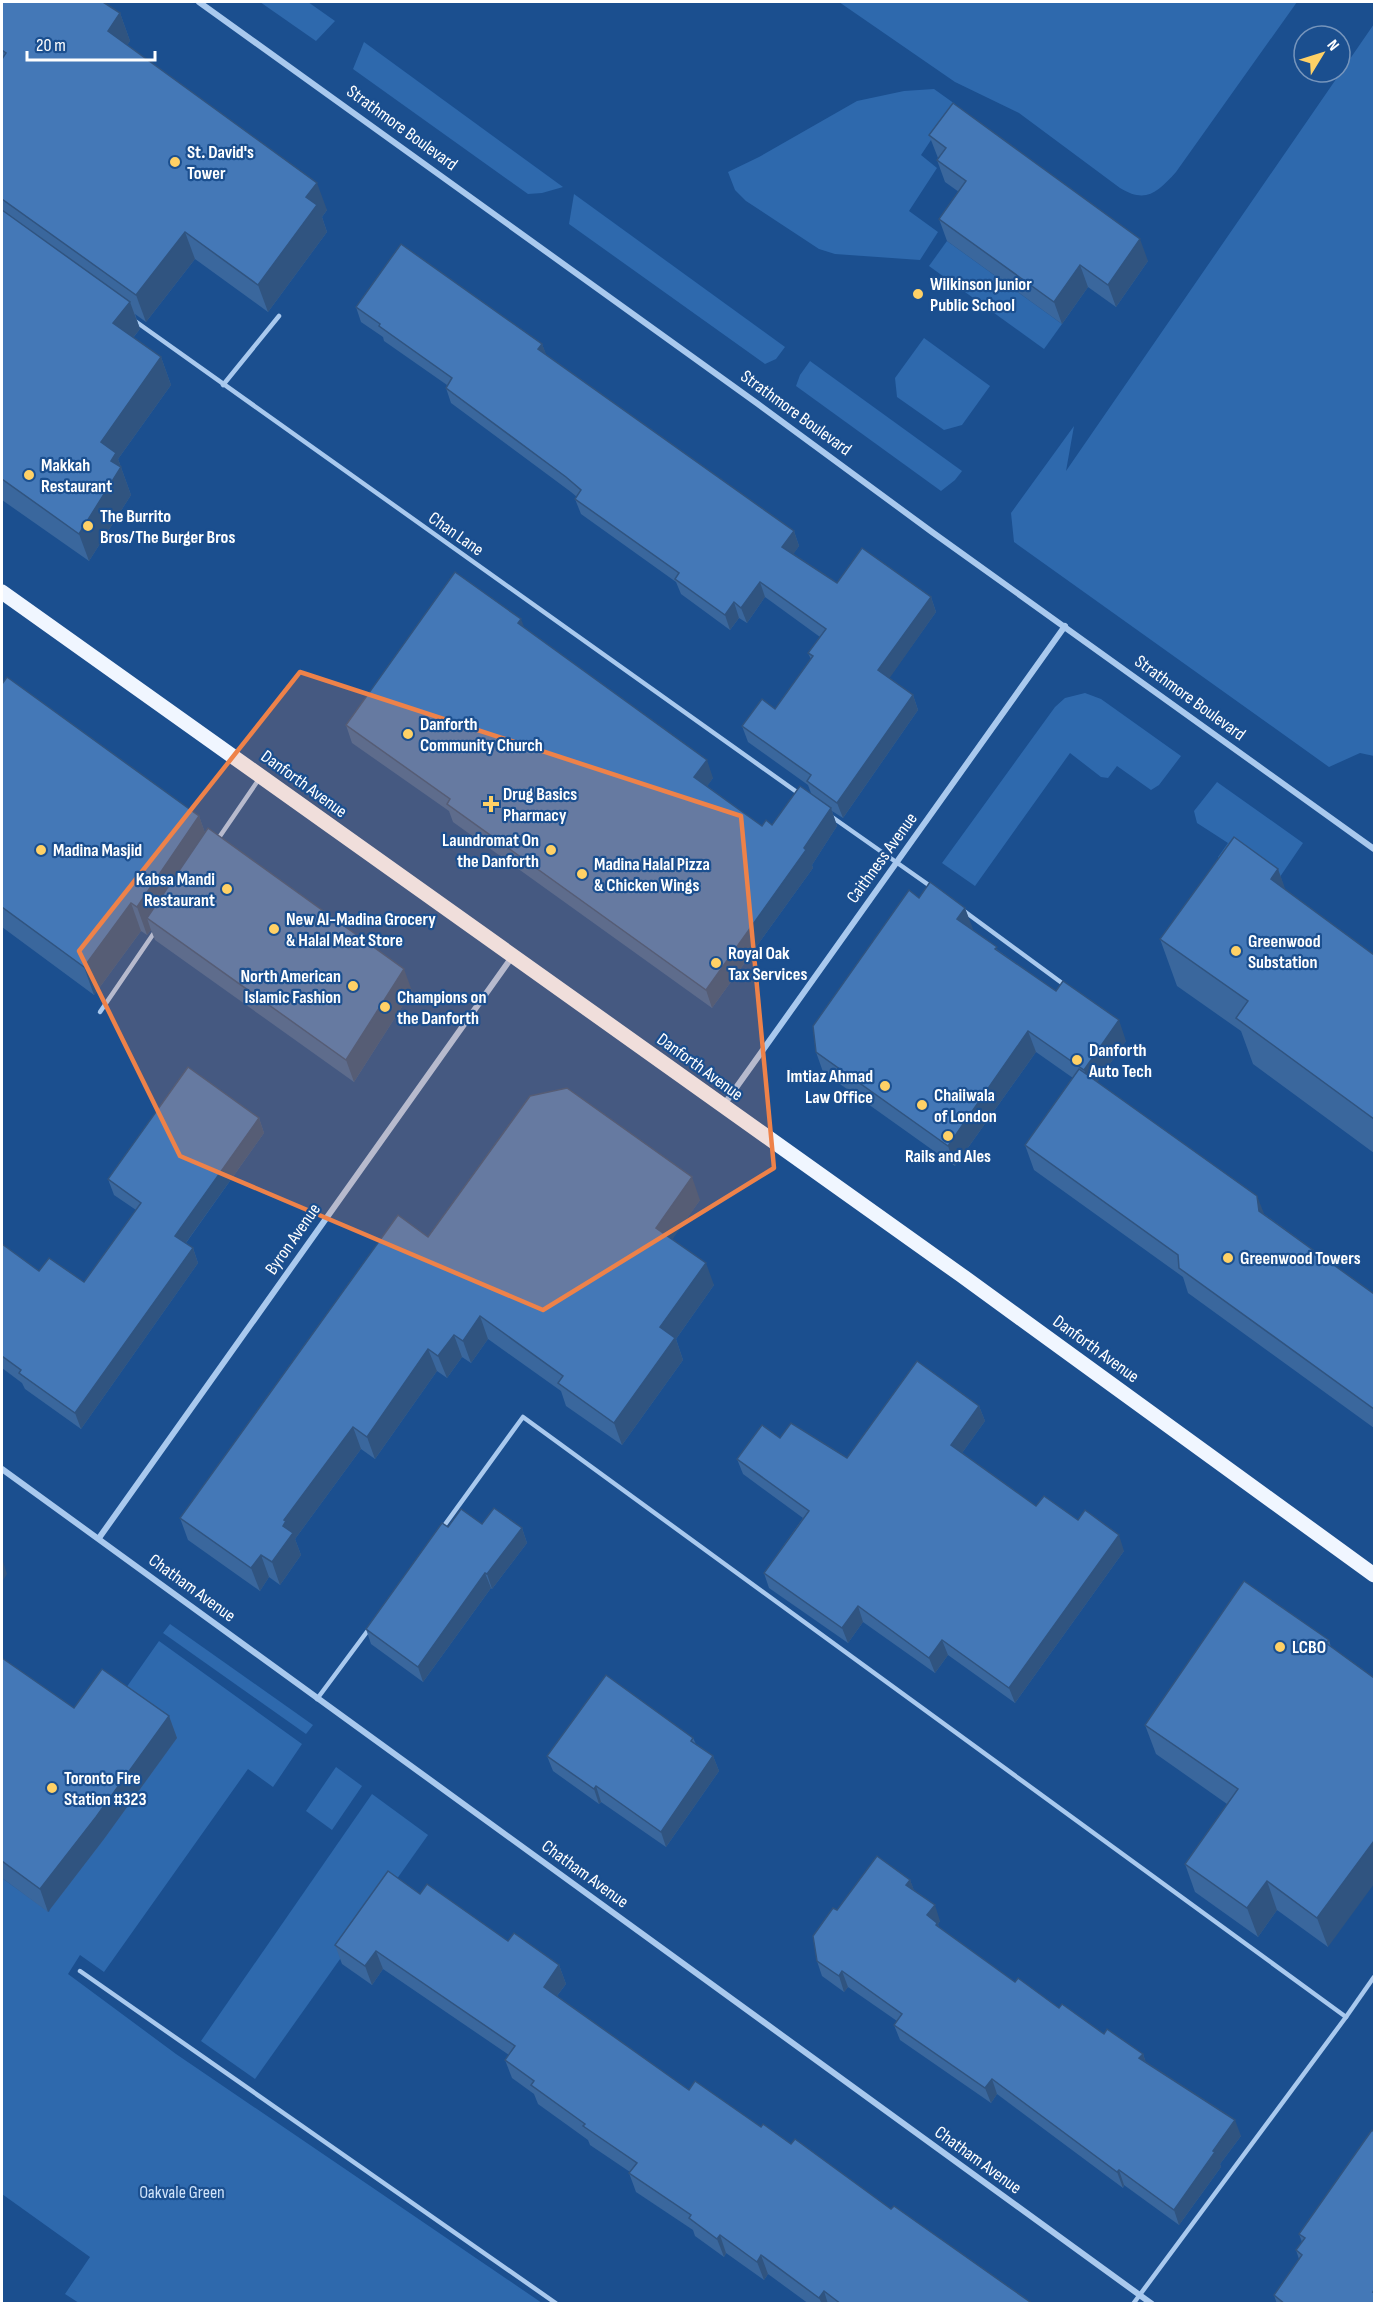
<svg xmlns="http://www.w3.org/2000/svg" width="1376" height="2305" viewBox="0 0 1376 2305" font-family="'Sofia Sans Condensed',sans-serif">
<rect width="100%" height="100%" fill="#1b4f8f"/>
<!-- green -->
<g fill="#2e69ad">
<path d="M260,2h48l27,19 -19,20z"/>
<path d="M839,2h458l-121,170c-18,20 -30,32 -56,16l-101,-75 -64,-31z"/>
<path d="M1374,24v732l-14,-3 -31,14 -315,-225 -3,-29 63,-87 -8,45z"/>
<path d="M364,42l199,145 -21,6 -14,1 -175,-125z"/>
<path d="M934,89l21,15 -34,51 16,13 -28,43 29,21 -18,28 -85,-6 -16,-5 -73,-48 -11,-11 -7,-18 31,-15 98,-56 47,-10z"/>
<path d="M574,194l211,153 -9,12 -11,5 -196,-140z"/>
<path d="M947,241l115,83 -18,25 -115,-83z"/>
<path d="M924,338l66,48 -28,39 -18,5 -47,-33 -2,-19z"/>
<path d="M810,361l152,110 -7,9 -14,11 -145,-105 4,-11z"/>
<path d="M1085,693l16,6 80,57 -22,29 -8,5 -34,-24 -9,12 -7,-1 -31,-24 -95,133 -33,-23 113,-156 10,-9z"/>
<path d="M1217,782l86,61 -36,53 -46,-33 -3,-6 10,-14 -31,-20 -3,-12z"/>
<path d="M170,1624l143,101 -7,9 -143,-101z"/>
<path d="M159,1641l143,103 -29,43 -25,-18 -144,203 -24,-17 -12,19 108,80 366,249h-463l-14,-9 25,-37 -88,-63v-316l47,34 70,-214z"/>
<path d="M336,1767l26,19 -30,44 -26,-19z"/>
<path d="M372,1794l56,41 -173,244 -54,-38z"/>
</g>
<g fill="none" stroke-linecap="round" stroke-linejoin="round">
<!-- service -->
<g stroke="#a9c9ee" stroke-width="4.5">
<path d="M135,321l666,474"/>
<path d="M223,385l56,-69"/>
<path d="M832,817l101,71"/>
<path d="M218,839l41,-60"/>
<path d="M964,911l102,75"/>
<path d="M100,1012l56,-82"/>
<path d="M441,1530l82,-113 823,600 -213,287"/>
<path d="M317,1699l52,-70"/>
<path d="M80,1971l477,333"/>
<path d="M1346,2017l28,-40"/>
</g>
<!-- minor -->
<g stroke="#a9c9ee" stroke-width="6">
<path d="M199,2l559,402 174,128 442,317"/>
<path d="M723,1106l342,-480"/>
<path d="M2,1469l1150,835"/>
<path d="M99,1538l413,-581"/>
</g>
<!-- primary -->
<path stroke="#f0f6ff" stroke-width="15" d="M2,592l959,683 413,300"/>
</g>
<!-- wall -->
<g fill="#3a679d">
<path d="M2,2l118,11 10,28 -3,4 200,165 -5,7 5,15 -59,80 -73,-53 -49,63 -11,-8 5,15 -7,9 28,19 10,28 -53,74 13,36 -42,66 -87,-61z"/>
<path d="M929,135l219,126 -32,46 -28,-20 -26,37 -115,-83 -8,-22 20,-27 -14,-10 -8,-22 1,-2z"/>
<path d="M356,307l186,37 4,11 248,176 5,15 -6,8 44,29 94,14 5,15 -47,66 24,17 5,15 -75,108 -11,-7 5,15 -25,39 1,3 -101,140 -259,-186 -4,-11 -97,-68 -6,-18 178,-98 189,151 -6,8 55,40 10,-1 39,-32 -3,-8 -60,-43 -6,-16 33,-17 36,-50 -3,-6 12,-16 -55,-40 -18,26 -8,-5 -9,12 -49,-36 -5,-12 -95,-68 -6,-15 2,-2 -6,-5 -120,-89 -5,-15 1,-3 -63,-44 -1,-4 -22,-15z"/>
<path d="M2,684l197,132 6,17 207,158 -58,91 -199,-142 -4,-10 -4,5 -6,-4 -47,64 -92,-68z"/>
<path d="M1278,869l7,21 89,65v198l-121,-89 -12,-33 -64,-45 -17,-47z"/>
<path d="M919,898l46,10 7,21 27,22 127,90 -29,41 167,132 110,80v134l-186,-135 -5,-16 -149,-107 -9,-25 48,-67 -37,-26 -81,114 -132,-94 -7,-20z"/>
<path d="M259,1118l5,15 -78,110 7,5 5,15 -117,166 -56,-40 -3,-6 -20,-15v-124l37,27 45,11 52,-72 -22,-15 -6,-16z"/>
<path d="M700,1200l-28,39 42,46 -38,54 7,21 -61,85 -56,-39 -5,-15 -73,-52 -17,24 -9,-6 -15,21 -10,-7 -62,88 -14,-10 -66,90 6,16 -21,30 -11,-8 -9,14 -72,-51 -8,-22 248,-281z"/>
<path d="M979,1406l6,15 -23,32 74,53 42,14 46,31 -109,152 -67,-48 -13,18 -72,-51 -15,21 -79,-55 -5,-15 39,-55 -60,-44 -6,-15 43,-21 67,20z"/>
<path d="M482,1524l40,4 5,15 -35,46 -1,-1 -68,94 -52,-38 -5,-15 82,-102z"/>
<path d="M1329,1640l2,7 -3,300 -51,-37 -19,27 -63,-45 -10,-28 42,-60 -71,-50 -11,-29z"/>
<path d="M2,1658l72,50 95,8 8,22 -73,101 -56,73 -46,-34z"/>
<path d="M693,1738l3,6 17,12 6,15 -53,76 -65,-45 -2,2 -46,-33 -6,-15z"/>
<path d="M910,1880l4,11 26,30 -2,3 1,4 76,54 89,52 39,20 3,9 95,73 -21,28 1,3 -42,58 -55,-40 -1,3 -126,-94 -6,9 -91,-63 -6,-15 3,-4 -49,-34 -4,5 -22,-16 -5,-15 20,-51z"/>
<path d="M420,1894l88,47 51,24 7,19 -9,12 132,94 102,54 242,160h-224l-41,-30 -4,6 -38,-27 -2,4 -29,-21 -2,-6 -57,-38 -7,-19 1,-1 -40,-27 -2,-5 -50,-36 -4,-10 -22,-16 -7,-18 4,-5 -126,-86 -11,16 -30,-21 -7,-19z"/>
<path d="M1374,2132v172h-97l-3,-9 25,-36 -3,-9 6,-8 -3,-8z"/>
</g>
<!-- shaded-wall -->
<g fill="#305480">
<path d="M120,13l10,28 -12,18 -10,-28z"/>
<path d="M317,183l10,27 -5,7 5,15 -59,80 -10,-27 48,-88z"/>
<path d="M185,232l10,27 -49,63 -10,-27z"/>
<path d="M1140,239l8,22 -32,46 -8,-22z"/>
<path d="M1080,265l8,22 -26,37 -8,-22z"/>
<path d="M130,302l10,27 -17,21 -10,-27z"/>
<path d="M542,344l6,15 -10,-10z"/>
<path d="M161,357l10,28 -53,74 13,36 -42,66 -10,-27 22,-92z"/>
<path d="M794,531l5,15 -11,16 -6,-15z"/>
<path d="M760,582l5,15 -18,26 -6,-15z"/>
<path d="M931,597l5,15 -52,74 -6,-16z"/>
<path d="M734,602l5,16 -9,12 -5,-15z"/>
<path d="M521,619l7,18 -10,-14z"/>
<path d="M913,695l5,15 -75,108 -6,-15z"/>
<path d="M707,760l6,18 -12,17 -7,-18z"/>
<path d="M831,808l6,18 -25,39 1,3 -101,140 -6,-18 98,-142z"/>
<path d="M199,816l10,28 -62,74 4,12 -4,5 -10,-28z"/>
<path d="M1278,869l17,47 -24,-37z"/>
<path d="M131,903l10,28 -47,64 -10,-28z"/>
<path d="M965,908l8,21 -8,10 -8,-20z"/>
<path d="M404,969l8,22 -58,91 -8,-22z"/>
<path d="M1119,1020l7,21 -35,50 -7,-21z"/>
<path d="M1028,1031l8,21 -81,114 -7,-20z"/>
<path d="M259,1118l5,15 -84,118 -5,-15z"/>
<path d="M692,1177l8,23 -35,50 -9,-22z"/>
<path d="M1257,1196l10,25 -8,-10z"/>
<path d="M193,1248l5,15 -117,166 -6,-16z"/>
<path d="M706,1263l8,22 -38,54 7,21 -61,85 -8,-22 46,-96z"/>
<path d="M480,1316l8,23 -17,24 -8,-22z"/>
<path d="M454,1335l8,22 -15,21 -9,-22z"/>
<path d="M428,1349l9,22 -62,88 -8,-22z"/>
<path d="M979,1406l6,15 -28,39 -6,-15z"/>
<path d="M353,1427l8,22 -66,90 6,16 -21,30 -8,-23 12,-42z"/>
<path d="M522,1528l5,15 -35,46 -5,-15z"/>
<path d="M1119,1535l5,16 -109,152 -6,-15z"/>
<path d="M261,1555l8,22 -9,14 -9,-23z"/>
<path d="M2,1558l5,16 -5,8z"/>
<path d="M485,1573l6,15 -68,94 -5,-15z"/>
<path d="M858,1606l5,16 -15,21 -6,-15z"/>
<path d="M942,1640l6,15 -13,18 -6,-15z"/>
<path d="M169,1716l8,22 -73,101 -56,73 -8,-23z"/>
<path d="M713,1756l6,15 -53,76 -5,-15z"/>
<path d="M596,1786l5,16 -2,2 -5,-15z"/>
<path d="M1374,1841v43l-46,63 -11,-29z"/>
<path d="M910,1880l6,15 -10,-10z"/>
<path d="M1267,1881l10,29 -19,27 -11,-29z"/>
<path d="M935,1905l5,16 -2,3 5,14 -16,-23z"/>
<path d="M376,1951l7,18 -11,16 -7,-19z"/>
<path d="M559,1965l7,19 -16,21 -6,-18z"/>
<path d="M842,1971l6,16 -4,5 -5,-16z"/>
<path d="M1143,2054l5,15 -9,-11z"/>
<path d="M992,2079l5,15 -6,9 -6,-15z"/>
<path d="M1235,2120l6,16 -21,28 1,3 -42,58 -5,-15 39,-59z"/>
<path d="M1119,2170l5,15 -1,3 -6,-16z"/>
<path d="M720,2235l6,18 -2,4 -7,-18z"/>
<path d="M761,2255l7,19 -4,6 -7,-18z"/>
<path d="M824,2291l4,13h-6l-3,-6z"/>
</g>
<!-- building -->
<g fill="#4478b7" stroke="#305480" stroke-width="1.5">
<path d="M2,2h101l17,11 -12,18 209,152 -11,14 11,8 -59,80 -73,-53 -49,63 -134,-96v-140l4,-6 -4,-3z"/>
<path d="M953,103l187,136 -32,46 -28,-20 -26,37 -115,-83 27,-38 -29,-21 9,-12 -17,-13z"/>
<path d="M2,210l128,92 -17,21 48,34 -60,85 15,11 -5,8 10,6 -42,67 -77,-55z"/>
<path d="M401,244l141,100 -4,5 256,182 -12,16 55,36 25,-35 69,49 -53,73 35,25 -76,108 -30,-22 4,-6 -69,-49 20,-27 13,10 38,-53 -5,-3 18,-24 -66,-47 -19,26 -7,-6 -9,13 -50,-36 4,-6 -104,-74 6,-9 -15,-13 -120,-89 6,-10 -73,-52 1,-2 -24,-17z"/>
<path d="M455,572l66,47 -3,4 189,137 -13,17 68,49 4,-6 6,5 28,-39 31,22 -27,40 2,2 -100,140 -259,-186 3,-5 -104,-74z"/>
<path d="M7,677l192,139 -62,91 -6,-4 -47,64 -82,-60v-223z"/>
<path d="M208,828l196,141 -58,91 -199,-142z"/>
<path d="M1234,837l44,32 -7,10 103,76v164l-138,-101 12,-17 -88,-62z"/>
<path d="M930,882l35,26 -8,11 40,28 -2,2 61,42 7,-10 56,39 -35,50 -56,-39 -80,115 -132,-94 -3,-26 96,-136 10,8z"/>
<path d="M188,1067l71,51 -84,118 18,12 -118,165 -56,-40 2,-3 -19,-14v-112l37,27 10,-13 35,24 57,-79 -33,-24z"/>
<path d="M1079,1069l178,127 2,15 115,83v115l-195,-141 -1,-13 -153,-110z"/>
<path d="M567,1088l125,89 -36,51 50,35 -46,64 15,11 -61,85 -56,-40 5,-7 -83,-60 -17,25 -9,-6 -16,21 -10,-7 -61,88 -14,-10 -69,93 2,1 -3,5 10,7 -21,29 -11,-7 -10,13 -71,-50 218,-303 30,22 102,-141z"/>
<path d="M917,1361l62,45 -28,39 85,61 8,-10 34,24 7,-10 34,25 -110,153 -67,-48 -13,18 -71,-52 -16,22 -78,-55 45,-62 -72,-52 25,-34 18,13 11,-15 56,35z"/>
<path d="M494,1508l28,20 -35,46 -2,-1 -67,94 -52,-38 76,-106 6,4 13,-18 21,15z"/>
<path d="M1244,1581l85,59 -3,3 48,35v163l-57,77 -50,-37 -20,27 -62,-44 53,-75 -93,-64z"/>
<path d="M2,1658l72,50 28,-39 67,47 -73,101 -56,72 -38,-28z"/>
<path d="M606,1675l87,63 -2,3 22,15 -52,76 -65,-46 -2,3 -47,-33z"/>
<path d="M877,1856l33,24 -4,5 29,20 -8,10 10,8 -1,2 79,57 3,-4 41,30 3,-4 42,30 3,-5 36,25 -4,4 96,62 -22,31 2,1 -41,58 -55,-40 -2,2 -125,-93 -7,9 -91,-63 8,-11 -60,-43 -3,5 -22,-15 -4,-25 20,-28 4,2z"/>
<path d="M388,1871l32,23 7,-10 81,57 6,-8 45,32 -15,22 145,103 6,-9 66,46 2,-3 28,20 4,-5 96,70 3,-3 139,98h-192l-17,-13 -5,7 -58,-43 -4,7 -37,-27 -3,4 -28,-21 2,-3 -62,-42 8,-10 -54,-37 2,-2 -54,-39 3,-4 -29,-21 10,-14 -139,-95 -11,15 -30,-21z"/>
<path d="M1372,2130l2,2v158l-1,2h1v12h-89l-11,-9 28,-40 -6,-5 9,-12 -6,-4z"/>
</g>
<!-- marked area -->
<path fill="#ee8249" fill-opacity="0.2" stroke="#ee8249" stroke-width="4.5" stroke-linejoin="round" d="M300,672l441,144 33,352 -231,142 -363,-154 -101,-205z"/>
<!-- markers -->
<g fill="#ffd166" stroke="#1b4f8f" stroke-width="2">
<circle cx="175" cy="162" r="6"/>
<circle cx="918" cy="294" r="6"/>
<circle cx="29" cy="475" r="6"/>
<circle cx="88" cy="526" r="6"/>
<circle cx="408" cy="734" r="6"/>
<path d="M488 795h6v6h6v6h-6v6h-6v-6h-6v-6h6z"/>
<circle cx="41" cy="850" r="6"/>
<circle cx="551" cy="850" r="6"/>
<circle cx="582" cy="874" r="6"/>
<circle cx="227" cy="889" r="6"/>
<circle cx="274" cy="929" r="6"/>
<circle cx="1236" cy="951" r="6"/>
<circle cx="716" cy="963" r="6"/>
<circle cx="353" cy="986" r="6"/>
<circle cx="385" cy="1007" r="6"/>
<circle cx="1077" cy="1060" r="6"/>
<circle cx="885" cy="1086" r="6"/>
<circle cx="922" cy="1105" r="6"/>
<circle cx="948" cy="1136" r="6"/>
<circle cx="1228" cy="1258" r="6"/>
<circle cx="1280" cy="1647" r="6"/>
<circle cx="52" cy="1788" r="6"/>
</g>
<g text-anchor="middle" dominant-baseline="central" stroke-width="4.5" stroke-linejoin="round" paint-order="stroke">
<!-- street labels -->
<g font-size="18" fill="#fff" stroke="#1b4f8f">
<text transform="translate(402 128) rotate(36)">Strathmore Boulevard</text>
<text transform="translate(796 413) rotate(36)">Strathmore Boulevard</text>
<text transform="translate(456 534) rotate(35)">Chan Lane</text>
<text transform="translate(1190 698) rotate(36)">Strathmore Boulevard</text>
<text transform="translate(304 784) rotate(36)">Danforth Avenue</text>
<text transform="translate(882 858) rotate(-54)">Caithness Avenue</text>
<text transform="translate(700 1067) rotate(36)">Danforth Avenue</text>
<text transform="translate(293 1239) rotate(-55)">Byron Avenue</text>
<text transform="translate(1096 1349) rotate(36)">Danforth Avenue</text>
<text transform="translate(192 1588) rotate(36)">Chatham Avenue</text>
<text transform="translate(585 1874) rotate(36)">Chatham Avenue</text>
<text transform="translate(978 2160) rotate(36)">Chatham Avenue</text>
</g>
<!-- poi labels -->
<g font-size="18" font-weight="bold" fill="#fff" stroke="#1b4f8f" text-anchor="start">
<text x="187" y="152">St. David's<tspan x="187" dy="21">Tower</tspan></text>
<text x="930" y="284">Wilkinson Junior<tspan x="930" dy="21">Public School</tspan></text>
<text x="41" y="465">Makkah<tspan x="41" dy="21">Restaurant</tspan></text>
<text x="100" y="516">The Burrito<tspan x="100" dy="21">Bros/The Burger Bros</tspan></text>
<text x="420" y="724">Danforth<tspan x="420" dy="21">Community Church</tspan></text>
<text x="503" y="794">Drug Basics<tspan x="503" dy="21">Pharmacy</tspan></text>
<text x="539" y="840" text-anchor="end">Laundromat On<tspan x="539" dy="21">the Danforth</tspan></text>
<text x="53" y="850">Madina Masjid</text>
<text x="594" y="864">Madina Halal Pizza<tspan x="594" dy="21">&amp; Chicken Wings</tspan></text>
<text x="215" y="879" text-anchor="end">Kabsa Mandi<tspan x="215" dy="21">Restaurant</tspan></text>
<text x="286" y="919">New Al-Madina Grocery<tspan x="286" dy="21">&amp; Halal Meat Store</tspan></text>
<text x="1248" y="941">Greenwood<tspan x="1248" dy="21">Substation</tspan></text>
<text x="728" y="953">Royal Oak<tspan x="728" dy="21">Tax Services</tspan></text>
<text x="341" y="976" text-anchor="end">North American<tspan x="341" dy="21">Islamic Fashion</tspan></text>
<text x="397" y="997">Champions on<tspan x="397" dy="21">the Danforth</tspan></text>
<text x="1089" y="1050">Danforth<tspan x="1089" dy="21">Auto Tech</tspan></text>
<text x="873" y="1076" text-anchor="end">Imtiaz Ahmad<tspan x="873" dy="21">Law Office</tspan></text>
<text x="934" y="1095">Chaiiwala<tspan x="934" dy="21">of London</tspan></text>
<text x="948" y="1156" text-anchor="middle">Rails and Ales</text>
<text x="1240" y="1258">Greenwood Towers</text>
<text x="1292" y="1647">LCBO</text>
<text x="64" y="1778">Toronto Fire<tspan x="64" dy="21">Station #323</tspan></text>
</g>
<!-- park labels -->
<g font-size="18" fill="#cfe3fa" stroke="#1b4f8f">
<text x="182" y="2192">Oakvale Green</text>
</g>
</g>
<!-- border -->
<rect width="1376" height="2305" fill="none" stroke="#ffffff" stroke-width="6"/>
<!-- north arrow -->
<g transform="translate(1322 54) rotate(52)"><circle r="28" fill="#1b4f8f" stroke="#7695bc" stroke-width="1.5"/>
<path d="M0-4.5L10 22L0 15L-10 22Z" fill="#ffd166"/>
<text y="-9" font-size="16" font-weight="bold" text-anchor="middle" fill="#ffffff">N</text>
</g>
<!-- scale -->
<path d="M27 51v9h128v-9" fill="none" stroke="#ffffff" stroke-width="3"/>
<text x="36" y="51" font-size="18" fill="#ffffff" stroke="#1b4f8f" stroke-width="4.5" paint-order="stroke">20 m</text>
</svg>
